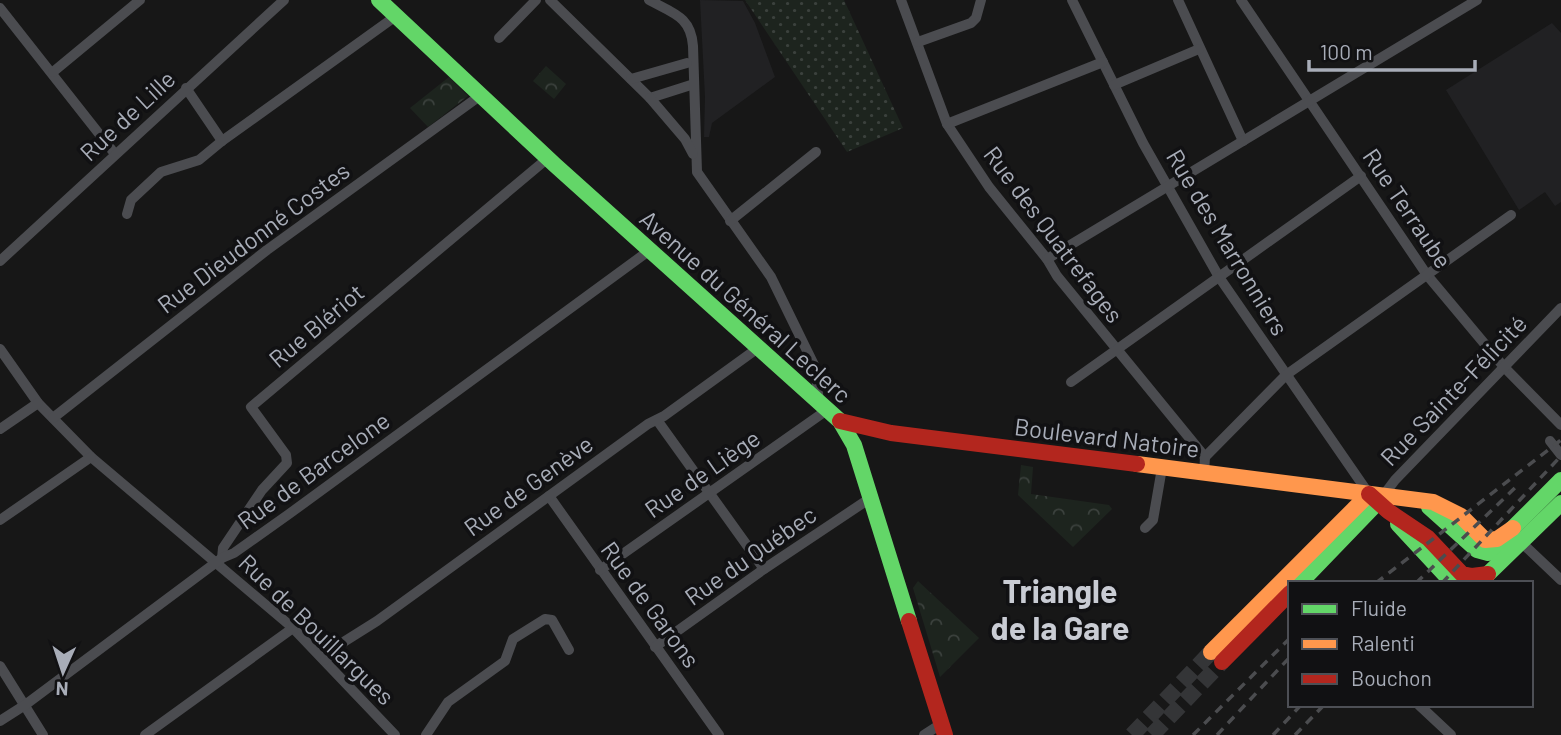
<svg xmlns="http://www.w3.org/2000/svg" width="1561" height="735" viewBox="0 0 1561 735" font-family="Barlow,sans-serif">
<defs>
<pattern id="grass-dots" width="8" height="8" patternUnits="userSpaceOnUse" patternTransform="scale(1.75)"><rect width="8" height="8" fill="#1d241e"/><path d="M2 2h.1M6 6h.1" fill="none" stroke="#3b413d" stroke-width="1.8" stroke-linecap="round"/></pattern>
<pattern id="forest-crowns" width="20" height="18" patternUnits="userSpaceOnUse" patternTransform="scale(1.75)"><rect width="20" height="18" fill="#1d241e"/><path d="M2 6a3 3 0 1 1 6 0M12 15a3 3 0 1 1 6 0" fill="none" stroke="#3b413d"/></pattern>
</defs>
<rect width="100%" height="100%" fill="#171717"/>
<!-- built -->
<g fill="#212123">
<path d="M700,0l43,1 12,22 20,54 -63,46 -3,14h-5l1,-40z"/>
<path d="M1552,23l9,10v169l-6,4 -10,-14 -26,18 -73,-120z"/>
</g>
<!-- grass -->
<path fill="url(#grass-dots)" d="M745,0h99l59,128 -56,24z"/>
<!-- forest -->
<g fill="url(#forest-crowns)">
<path d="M546,66l20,18 -12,15 -21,-18z"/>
<path d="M449,77l19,19 -40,31 -18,-19z"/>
<path d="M1021,465l12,2 -2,27 78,11 3,4 -39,38 -55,-52z"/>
<path d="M918,581l61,57 -39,39 -27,-89z"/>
</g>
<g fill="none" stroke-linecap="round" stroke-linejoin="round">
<!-- secondary-tunnel -->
<g stroke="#343537" stroke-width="16" stroke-dasharray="16 8" stroke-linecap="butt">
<path d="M1132,735l79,-83"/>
<path d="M1152,735l70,-73"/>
</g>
<!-- street -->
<g stroke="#4b4c50" stroke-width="10">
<path d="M550,0l100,98 44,-14"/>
<path d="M649,0c23,13 42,16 44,46l4,126 74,105 44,90 4,35"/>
<path d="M901,0l46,124 42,63 58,72 10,17 148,181 -1,16"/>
<path d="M1072,0l71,143 76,134 150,217"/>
<path d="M1178,0l65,141"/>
<path d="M1241,0l186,275 77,92 57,58"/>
<path d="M0,8l115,146"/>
<path d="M499,38l37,-38"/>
<path d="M918,42l53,-19 5,-5 5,-18"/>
<path d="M53,72l87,-72"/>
<path d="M631,79l56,-16"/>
<path d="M1114,85l85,-36"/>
<path d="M186,88l36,53"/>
<path d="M650,98l35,41 8,15"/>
<path d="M947,124l156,-62"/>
<path d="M127,214l4,-14 30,-28 38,-12 23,-19 174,-125"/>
<path d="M730,221l86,-69"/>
<path d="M1047,259l430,-259"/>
<path d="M0,261l284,-261"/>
<path d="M0,349l38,54 53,54 202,171 102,107"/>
<path d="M1071,382l290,-206"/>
<path d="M53,418l214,-168 214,-155"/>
<path d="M657,420l107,149"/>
<path d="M0,429l38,-26"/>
<path d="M1550,441l11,14"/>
<path d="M1205,457l81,-82 225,-160"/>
<path d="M549,496l170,239"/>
<path d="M1380,500l15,-20 166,-172"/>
<path d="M0,520l91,-63"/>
<path d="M1145,528l8,-8 9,-52"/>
<path d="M1521,542l40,38"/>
<path d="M222,558l1,-10 39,-58 25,-27 -1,-8 -35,-48 297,-249"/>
<path d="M600,570l227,-160"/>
<path d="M655,647l109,-78 105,-70"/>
<path d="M325,660l17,-17 35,-22 271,-197 16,-8 94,-68"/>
<path d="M0,666l43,69"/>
<path d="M1419,705l32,30"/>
<path d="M0,721l25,-16 197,-147 12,-5 55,-39 361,-264"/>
<path d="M145,735l148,-107"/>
<path d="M426,735l22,-33 57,-41 8,-22 32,-20 7,1 17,30"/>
<path d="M924,735l17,-11"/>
</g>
<!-- fast -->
<g stroke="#63d668" stroke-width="16">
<path d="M379,0l176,165 285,256 14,24 55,176"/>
<path d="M1429,507l48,43 11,3 15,-10 10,-15 48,-48"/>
<path d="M1398,524l51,55 7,4"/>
<path d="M1479,580l9,-6 73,-71"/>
<path d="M1300,583l78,-81"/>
</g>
<!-- slow -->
<g stroke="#ff974d" stroke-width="16">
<path d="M1137,464l296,38 28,14 24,24 12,-1 16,-11"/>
<path d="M1211,652l158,-158"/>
</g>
<!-- jam -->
<g stroke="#b3261e" stroke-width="16">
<path d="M840,421l51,12 246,31"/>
<path d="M1369,494l19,17 40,27 34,36 10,2 16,-2"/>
<path d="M909,621l36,114"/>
<path d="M1222,662l68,-69"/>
</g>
<!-- rail -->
<g stroke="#4b4c4f" stroke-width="3.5" stroke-dasharray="9 7" stroke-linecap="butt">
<path d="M1376,583l185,-143"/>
<path d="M1416,583l101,-97"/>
<path d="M1442,583l119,-127"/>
<path d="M1193,735l97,-97"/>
<path d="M1217,735l73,-78"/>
<path d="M1273,735l28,-30"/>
<path d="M1295,735l29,-30"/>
</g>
</g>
<g text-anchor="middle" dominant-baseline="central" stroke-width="7" stroke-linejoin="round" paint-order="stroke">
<!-- street labels -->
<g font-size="24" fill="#a8adb8" stroke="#111113">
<text transform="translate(127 115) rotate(-43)">Rue de Lille</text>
<text transform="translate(1408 208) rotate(56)">Rue Terraube</text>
<text transform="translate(1054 234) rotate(53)">Rue des Quatrefages</text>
<text transform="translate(253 237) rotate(-37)">Rue Dieudonné Costes</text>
<text transform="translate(1228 242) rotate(59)">Rue des Marronniers</text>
<text transform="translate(746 306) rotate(42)">Avenue du Général Leclerc</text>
<text transform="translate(316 325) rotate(-40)">Rue Blériot</text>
<text transform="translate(1453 390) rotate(-46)">Rue Sainte-Félicité</text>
<text transform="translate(1107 437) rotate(7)">Boulevard Natoire</text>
<text transform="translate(313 470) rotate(-36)">Rue de Barcelone</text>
<text transform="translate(702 473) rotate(-35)">Rue de Liège</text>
<text transform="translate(528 485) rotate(-36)">Rue de Genève</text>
<text transform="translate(750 555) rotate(-35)">Rue du Québec</text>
<text transform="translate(651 604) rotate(54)">Rue de Garons</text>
<text transform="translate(317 629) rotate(44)">Rue de Bouillargues</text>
</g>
<!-- district labels -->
<g font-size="32" font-weight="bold" fill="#c9ccd4" stroke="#111113">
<text x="1060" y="590">Triangle<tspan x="1060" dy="37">de la Gare</tspan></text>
</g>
</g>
<!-- legend -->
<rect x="1288" y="581" width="245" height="126" fill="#111113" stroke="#4d4f55" stroke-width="2"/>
<rect x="1302" y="604" width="35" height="10" fill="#63d668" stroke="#4d4f55" stroke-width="2"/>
<text x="1351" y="616" font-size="21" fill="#a8adb8">Fluide</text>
<rect x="1302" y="639" width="35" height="10" fill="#ff974d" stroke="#4d4f55" stroke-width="2"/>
<text x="1351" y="651" font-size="21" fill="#a8adb8">Ralenti</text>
<rect x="1302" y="674" width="35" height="10" fill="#b3261e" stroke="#4d4f55" stroke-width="2"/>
<text x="1351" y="686" font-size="21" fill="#a8adb8">Bouchon</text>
<!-- north arrow -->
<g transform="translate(63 672) rotate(183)" stroke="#111113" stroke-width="5" paint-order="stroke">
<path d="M0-5L12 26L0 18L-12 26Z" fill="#a8adb8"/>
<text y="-10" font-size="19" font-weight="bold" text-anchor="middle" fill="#a8adb8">N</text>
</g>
<!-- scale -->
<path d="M1309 60v10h166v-10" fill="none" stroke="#a8adb8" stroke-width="3.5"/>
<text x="1320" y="60" font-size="21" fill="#a8adb8" stroke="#111113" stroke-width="5" paint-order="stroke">100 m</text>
</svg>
